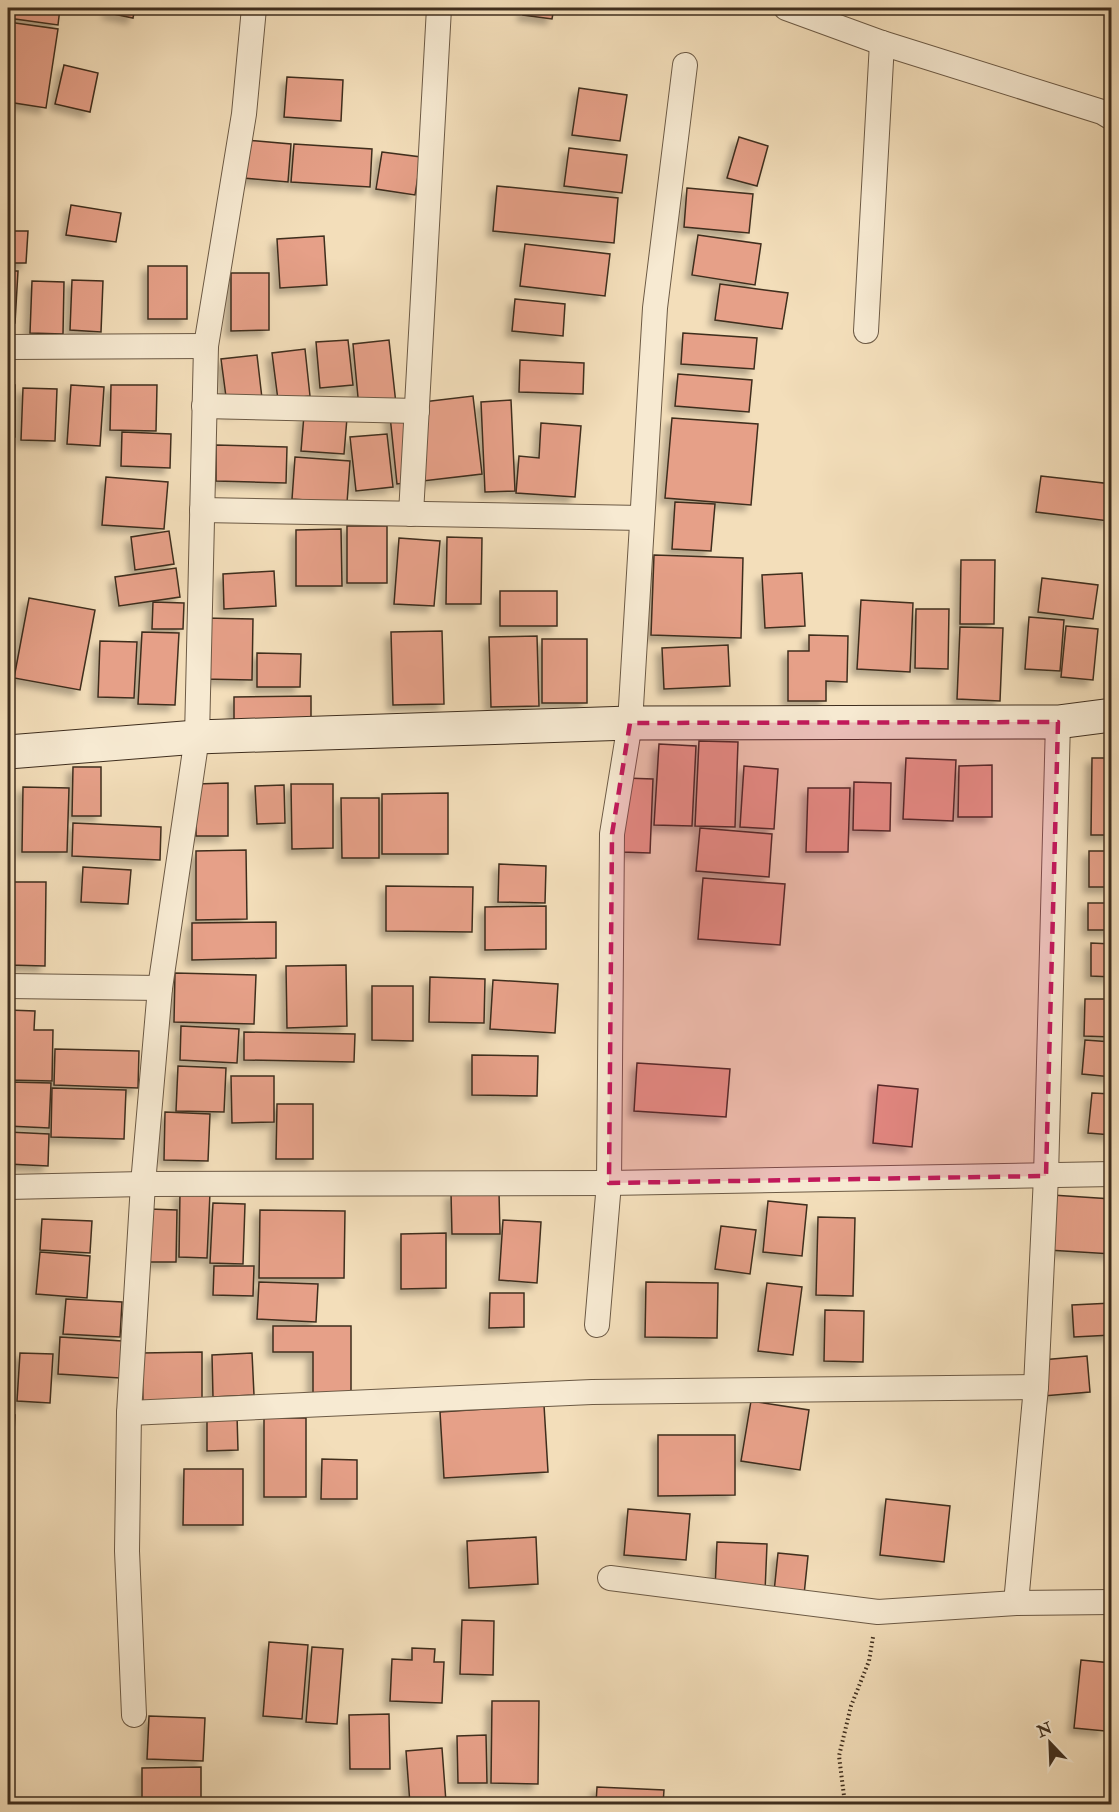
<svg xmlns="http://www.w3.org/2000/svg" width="1119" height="1812" viewBox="0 0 1119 1812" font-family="'IM FELL Double Pica',serif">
<defs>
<filter id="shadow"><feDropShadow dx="-5.5" dy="5.5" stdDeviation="3" flood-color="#0004"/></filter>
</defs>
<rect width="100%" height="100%" fill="#f3deba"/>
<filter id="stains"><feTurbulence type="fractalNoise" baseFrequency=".00333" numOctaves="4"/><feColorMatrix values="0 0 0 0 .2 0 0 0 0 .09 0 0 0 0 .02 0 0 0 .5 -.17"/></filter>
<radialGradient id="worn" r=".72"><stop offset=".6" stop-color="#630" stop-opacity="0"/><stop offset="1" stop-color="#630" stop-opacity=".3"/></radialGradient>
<!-- building -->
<g fill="#e6a088" stroke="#3f2e1e" stroke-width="1.5" filter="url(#shadow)">
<path d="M8,8h52l-2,17 -50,-7z"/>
<path d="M109,8h26l-2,10 -25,-5z"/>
<path d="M524,8h30l-2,11 -29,-4z"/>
<path d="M8,22l50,7 -12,79 -38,-6z"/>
<path d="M64,65l34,8 -8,39 -35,-8z"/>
<path d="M287,77l56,3 -2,41 -57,-4z"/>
<path d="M579,88l48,7 -7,46 -48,-6z"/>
<path d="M739,137l29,9 -11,40 -30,-8z"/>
<path d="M245,140l46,4 -3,38 -45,-4z"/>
<path d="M294,144l78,5 -2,38 -79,-5z"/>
<path d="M569,148l58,7 -5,38 -58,-7z"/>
<path d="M382,152l39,5 -6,38 -39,-6z"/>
<path d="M497,186l121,12 -4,45 -121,-12z"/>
<path d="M687,188l66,6 -4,39 -65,-6z"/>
<path d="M71,205l50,8 -5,29 -50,-7z"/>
<path d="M8,231h20l-2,32h-18z"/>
<path d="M698,235l63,9 -6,41 -63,-10z"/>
<path d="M324,236l3,49 -47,3 -3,-49z"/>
<path d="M525,244l85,10 -5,42 -85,-10z"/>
<rect x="148" y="266" width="39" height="53"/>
<path d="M8,271h10l-3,52h-7z"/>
<path d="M231,273h38v57l-38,1z"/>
<path d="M72,280l31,1 -2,51 -31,-2z"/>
<path d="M32,281l32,1 -1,52 -33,-1z"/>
<path d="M720,284l68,9 -6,36 -67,-9z"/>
<path d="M515,299l50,5 -2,32 -51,-5z"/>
<path d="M683,333l74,5 -3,31 -73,-5z"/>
<path d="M348,340l5,45 -33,3 -4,-46z"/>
<path d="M389,340l7,64 -37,4 -6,-64z"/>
<path d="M305,349l5,47 -32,4 -6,-47z"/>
<path d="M257,355l6,52 -35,5 -7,-53z"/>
<path d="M520,360l64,3 -1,31 -64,-2z"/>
<path d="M678,374l74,6 -3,32 -74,-6z"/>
<rect x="8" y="385" width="7" height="52"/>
<path d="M71,385l33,2 -4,59 -33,-2z"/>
<path d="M111,385h46l-1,46 -46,-1z"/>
<path d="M23,388l34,1 -2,52 -34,-1z"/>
<path d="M473,396l9,78 -85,10 -8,-78z"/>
<path d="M511,400l4,91 -30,1 -4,-90z"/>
<path d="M304,415l43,3 -3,36 -43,-3z"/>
<path d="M672,418l86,6 -7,81 -86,-7z"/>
<path d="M541,423l40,3 -6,71 -59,-4 3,-37 20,2z"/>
<path d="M122,432l49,2 -1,34 -49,-2z"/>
<path d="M387,434l6,53 -37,4 -6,-54z"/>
<path d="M216,445l71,2 -1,36 -70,-2z"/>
<path d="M295,457l55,4 -3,42 -55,-4z"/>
<path d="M1041,476l71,8 -3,37 -73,-9z"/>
<path d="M106,477l62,5 -4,47 -62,-4z"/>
<path d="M675,502l40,2 -4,47 -39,-2z"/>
<rect x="347" y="526" width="40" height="57"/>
<path d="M341,529l1,57h-46v-56z"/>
<path d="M169,531l5,33 -39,6 -4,-33z"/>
<path d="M447,537l35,1 -1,66h-35z"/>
<path d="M399,538l41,3 -6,65 -40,-2z"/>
<path d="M654,555l89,3 -2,80 -90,-3z"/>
<path d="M961,560h34l-1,64h-34z"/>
<path d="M176,568l4,29 -61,9 -4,-29z"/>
<path d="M274,571l2,35 -52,3 -1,-35z"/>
<path d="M802,573l3,53 -40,2 -3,-53z"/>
<path d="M1042,578l56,7 -5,34 -55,-7z"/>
<rect x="500" y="591" width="57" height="35"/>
<path d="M29,598l66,12 -15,80 -66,-12z"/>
<path d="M861,600l52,3 -3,69 -53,-3z"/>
<path d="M153,602l31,1 -1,26h-31z"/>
<path d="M916,609h33l-1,60 -33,-1z"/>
<path d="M1029,617l35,3 -4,51 -35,-2z"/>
<path d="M204,618l49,1 -1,61 -49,-1z"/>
<path d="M1066,626l32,3 -5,51 -32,-3z"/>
<path d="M960,627l43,1 -3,73 -43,-2z"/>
<path d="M442,631l2,73 -51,1 -2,-73z"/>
<path d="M142,632l37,1 -4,72 -37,-1z"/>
<path d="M809,635l39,1 -1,46 -21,-1v20h-38v-50h21z"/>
<path d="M537,636l2,70 -48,1 -2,-70z"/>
<rect x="542" y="639" width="45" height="64"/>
<path d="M100,641l37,1 -3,56 -36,-1z"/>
<path d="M728,645l2,41 -66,3 -2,-41z"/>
<path d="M257,653l44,1 -1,33h-43z"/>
<path d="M311,696v32l-77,1v-32z"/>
<path d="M699,741l39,1 -3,85 -40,-1z"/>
<path d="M659,744l37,2 -4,80 -38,-1z"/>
<path d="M906,758l50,2 -3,61 -50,-2z"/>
<path d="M1092,758h20v77h-21z"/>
<path d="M992,765v52h-34l1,-51z"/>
<path d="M744,766l34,3 -4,60 -34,-2z"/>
<path d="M73,767h28v49h-29z"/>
<path d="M625,778l28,1 -3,74 -28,-1z"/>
<path d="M854,782l37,1 -1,48 -37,-1z"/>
<path d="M228,783v53h-32v-52z"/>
<path d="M291,784h42v64l-41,1z"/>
<path d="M284,785l1,38 -28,1 -2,-38z"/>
<path d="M23,787l46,1 -2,64h-45z"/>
<path d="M808,788h42l-2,64h-42z"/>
<path d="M448,793v61h-66v-60z"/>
<path d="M341,798h38v60h-37z"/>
<path d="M73,823l88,4 -1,33 -88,-4z"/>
<path d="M700,828l72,6 -3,43 -73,-6z"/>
<path d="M246,850l1,69 -51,1v-69z"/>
<rect x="1089" y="851" width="23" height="36"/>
<path d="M499,864l47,2 -1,37 -47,-1z"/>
<path d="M83,867l48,3 -3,34 -47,-2z"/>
<path d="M703,878l82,6 -5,61 -82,-6z"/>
<path d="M10,882h36l-1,84 -36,-1z"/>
<path d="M386,886l87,1 -1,45 -86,-1z"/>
<rect x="1088" y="903" width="24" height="27"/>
<path d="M546,906v43l-61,1v-43z"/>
<path d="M276,922v36l-84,2v-37z"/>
<path d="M1091,943l21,1v33l-21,-1z"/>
<path d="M346,965l1,61 -60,2 -1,-62z"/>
<path d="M175,973l81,2 -2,49 -80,-2z"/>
<path d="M430,977l55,2 -1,44 -55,-1z"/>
<path d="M493,980l65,4 -3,49 -65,-4z"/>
<path d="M372,986h41v55l-41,-1z"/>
<path d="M1085,999h27v38l-28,-1z"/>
<path d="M8,1010l27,1 -1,19h19l-1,51 -44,-1z"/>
<path d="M181,1026l58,3 -2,34 -57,-3z"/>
<path d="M244,1032l111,2 -1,28 -110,-2z"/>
<path d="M1085,1040l27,2v35l-30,-3z"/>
<path d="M55,1049l84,2 -1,37 -84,-3z"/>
<path d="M472,1055l66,1 -1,40 -65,-1z"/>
<path d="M637,1063l93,6 -4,48 -92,-6z"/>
<path d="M178,1066l48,2 -2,44 -48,-1z"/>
<path d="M231,1076h43v46l-42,1z"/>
<path d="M8,1082l43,1 -2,45 -41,-2z"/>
<path d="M878,1085l40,4 -6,58 -39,-4z"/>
<path d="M52,1088l74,2 -2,49 -73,-2z"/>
<path d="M1092,1093l20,1v41l-24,-2z"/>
<path d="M277,1104h36v55h-37z"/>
<path d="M165,1112l45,2 -2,47 -44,-1z"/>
<path d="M8,1132l41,2 -1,32 -40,-2z"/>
<path d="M180,1192l30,1 -3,65 -28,-1z"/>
<path d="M499,1192l1,42h-48l-1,-41z"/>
<path d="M1052,1195l60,4v55l-64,-4z"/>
<path d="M768,1201l39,4 -5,51 -39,-4z"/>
<path d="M213,1203l32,1 -2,60 -33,-1z"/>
<path d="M149,1209l28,1 -1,52h-29z"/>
<path d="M260,1210l85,1 -1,67h-85z"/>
<path d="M818,1217l37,1 -2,78 -37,-1z"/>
<path d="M42,1219l50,2 -2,32 -50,-3z"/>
<path d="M503,1220l38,2 -4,61 -38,-3z"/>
<path d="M721,1226l35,4 -6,44 -35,-5z"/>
<path d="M446,1233v55l-45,1v-55z"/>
<path d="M8,1246h5l-3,58h-2z"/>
<path d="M40,1252l50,4 -3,42 -51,-4z"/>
<path d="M214,1266h40l-1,30 -40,-1z"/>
<path d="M259,1282l59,2 -2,38 -59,-3z"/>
<path d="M646,1282l72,1 -1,55 -72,-1z"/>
<path d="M767,1283l35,4 -9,68 -35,-4z"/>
<path d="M490,1293h34v34l-35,1z"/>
<path d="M66,1299l56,3 -2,35 -57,-3z"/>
<path d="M1112,1303v32l-38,2 -2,-32z"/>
<path d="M825,1310l39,1 -1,51 -39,-1z"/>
<path d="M273,1326h78v71h-38v-45h-40z"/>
<path d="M60,1337l62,4 -2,37 -62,-4z"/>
<path d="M202,1352v51l-59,1 -1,-51z"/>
<path d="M20,1353l33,1 -3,49 -33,-2z"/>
<path d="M252,1353l2,42 -41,2 -1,-42z"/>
<path d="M1087,1356l3,36 -47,4 -2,-36z"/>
<path d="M751,1401l58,9 -9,60 -59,-9z"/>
<path d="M544,1405l4,67 -104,6 -4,-66z"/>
<path d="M8,1415h7l-7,115z"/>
<path d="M237,1415l1,35 -31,1v-35z"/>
<rect x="264" y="1418" width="42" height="79"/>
<path d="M658,1435h77v60l-77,1z"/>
<path d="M322,1459l35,1v39h-36z"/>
<path d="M184,1469h59v56h-60z"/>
<path d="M886,1499l64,7 -6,56 -64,-7z"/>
<path d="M628,1509l62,5 -4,46 -62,-5z"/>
<path d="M536,1537l2,47 -69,4 -2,-47z"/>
<path d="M717,1542l50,2 -2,48 -50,-2z"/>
<path d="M778,1553l30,3 -4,39 -30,-3z"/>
<path d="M462,1620l32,1 -1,54 -33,-1z"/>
<path d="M269,1642l39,3 -6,74 -39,-3z"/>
<path d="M312,1647l31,2 -6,75 -31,-2z"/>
<path d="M412,1648l23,1 -1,13h10l-2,41 -52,-2 2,-42 20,1z"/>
<path d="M1081,1660l31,3 -7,68 -31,-3z"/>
<path d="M492,1701h47l-1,83 -47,-1z"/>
<path d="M389,1714l1,55h-40l-1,-54z"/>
<path d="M149,1716l56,2 -2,43 -56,-2z"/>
<path d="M486,1735l1,48h-29l-1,-47z"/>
<path d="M442,1748l4,54 -36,2 -4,-53z"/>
<path d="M201,1767v37h-59v-36z"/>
<path d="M597,1787l67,3 -1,14h-67z"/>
</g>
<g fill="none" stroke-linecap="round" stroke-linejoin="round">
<defs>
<g id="street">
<path d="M786,8l96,35 220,69 10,6"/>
<path d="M866,331l16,-288"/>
<path d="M8,347l198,-1"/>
<path d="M204,406l213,5"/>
<path d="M202,510l440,8"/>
<path d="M411,514l28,-506"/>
<path d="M8,986l152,2"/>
<path d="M8,1187l135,-3 466,-1 503,-9"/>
<path d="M597,1325l12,-142 3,-349 18,-111 25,-415 30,-243"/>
<path d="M129,1413l463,-21 444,-5"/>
<path d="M610,1578l268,34 138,-9 96,-1"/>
<path d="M1016,1603l20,-216 10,-211 12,-454"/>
<path d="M134,1715l-7,-164 2,-138 14,-229 17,-196 37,-251 9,-391 38,-232 10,-106"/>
</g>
<path id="secondary" d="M8,752l189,-15 433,-14 428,-1 54,-7"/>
</defs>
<!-- street casing -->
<use href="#street" stroke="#6c5a45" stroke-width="26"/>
<!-- secondary casing -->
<use href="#secondary" stroke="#3f2e1e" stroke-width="35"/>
<!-- path -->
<path stroke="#3f2e1e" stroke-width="4" stroke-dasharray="1.5 3" stroke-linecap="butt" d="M845,1804l-6,-48 12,-50 18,-45 4,-24"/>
<!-- street -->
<use href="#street" stroke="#f7ead2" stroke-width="24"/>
<!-- secondary -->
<use href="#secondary" stroke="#f7ead2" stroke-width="33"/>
</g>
<!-- marked area -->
<path fill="#c2185b" fill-opacity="0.2" stroke="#c2185b" stroke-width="4.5" stroke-dasharray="12 8" stroke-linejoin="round" d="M1058,722l-12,454 -437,7 3,-349 18,-111z"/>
<!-- margin -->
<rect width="1119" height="1812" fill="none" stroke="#f3deba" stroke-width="30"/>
<rect x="9" y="9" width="1101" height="1794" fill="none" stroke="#3f2e1e" stroke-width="3"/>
<rect x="15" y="15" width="1089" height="1782" fill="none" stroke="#3f2e1e" stroke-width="1.5"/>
<!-- north arrow -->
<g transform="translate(1050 1743) rotate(337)" stroke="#f7ead2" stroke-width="4.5" paint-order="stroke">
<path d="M0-4.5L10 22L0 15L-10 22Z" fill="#3f2e1e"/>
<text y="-9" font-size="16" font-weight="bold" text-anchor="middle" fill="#3f2e1e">N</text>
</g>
<rect width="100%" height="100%" filter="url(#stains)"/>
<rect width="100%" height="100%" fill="url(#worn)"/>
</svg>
